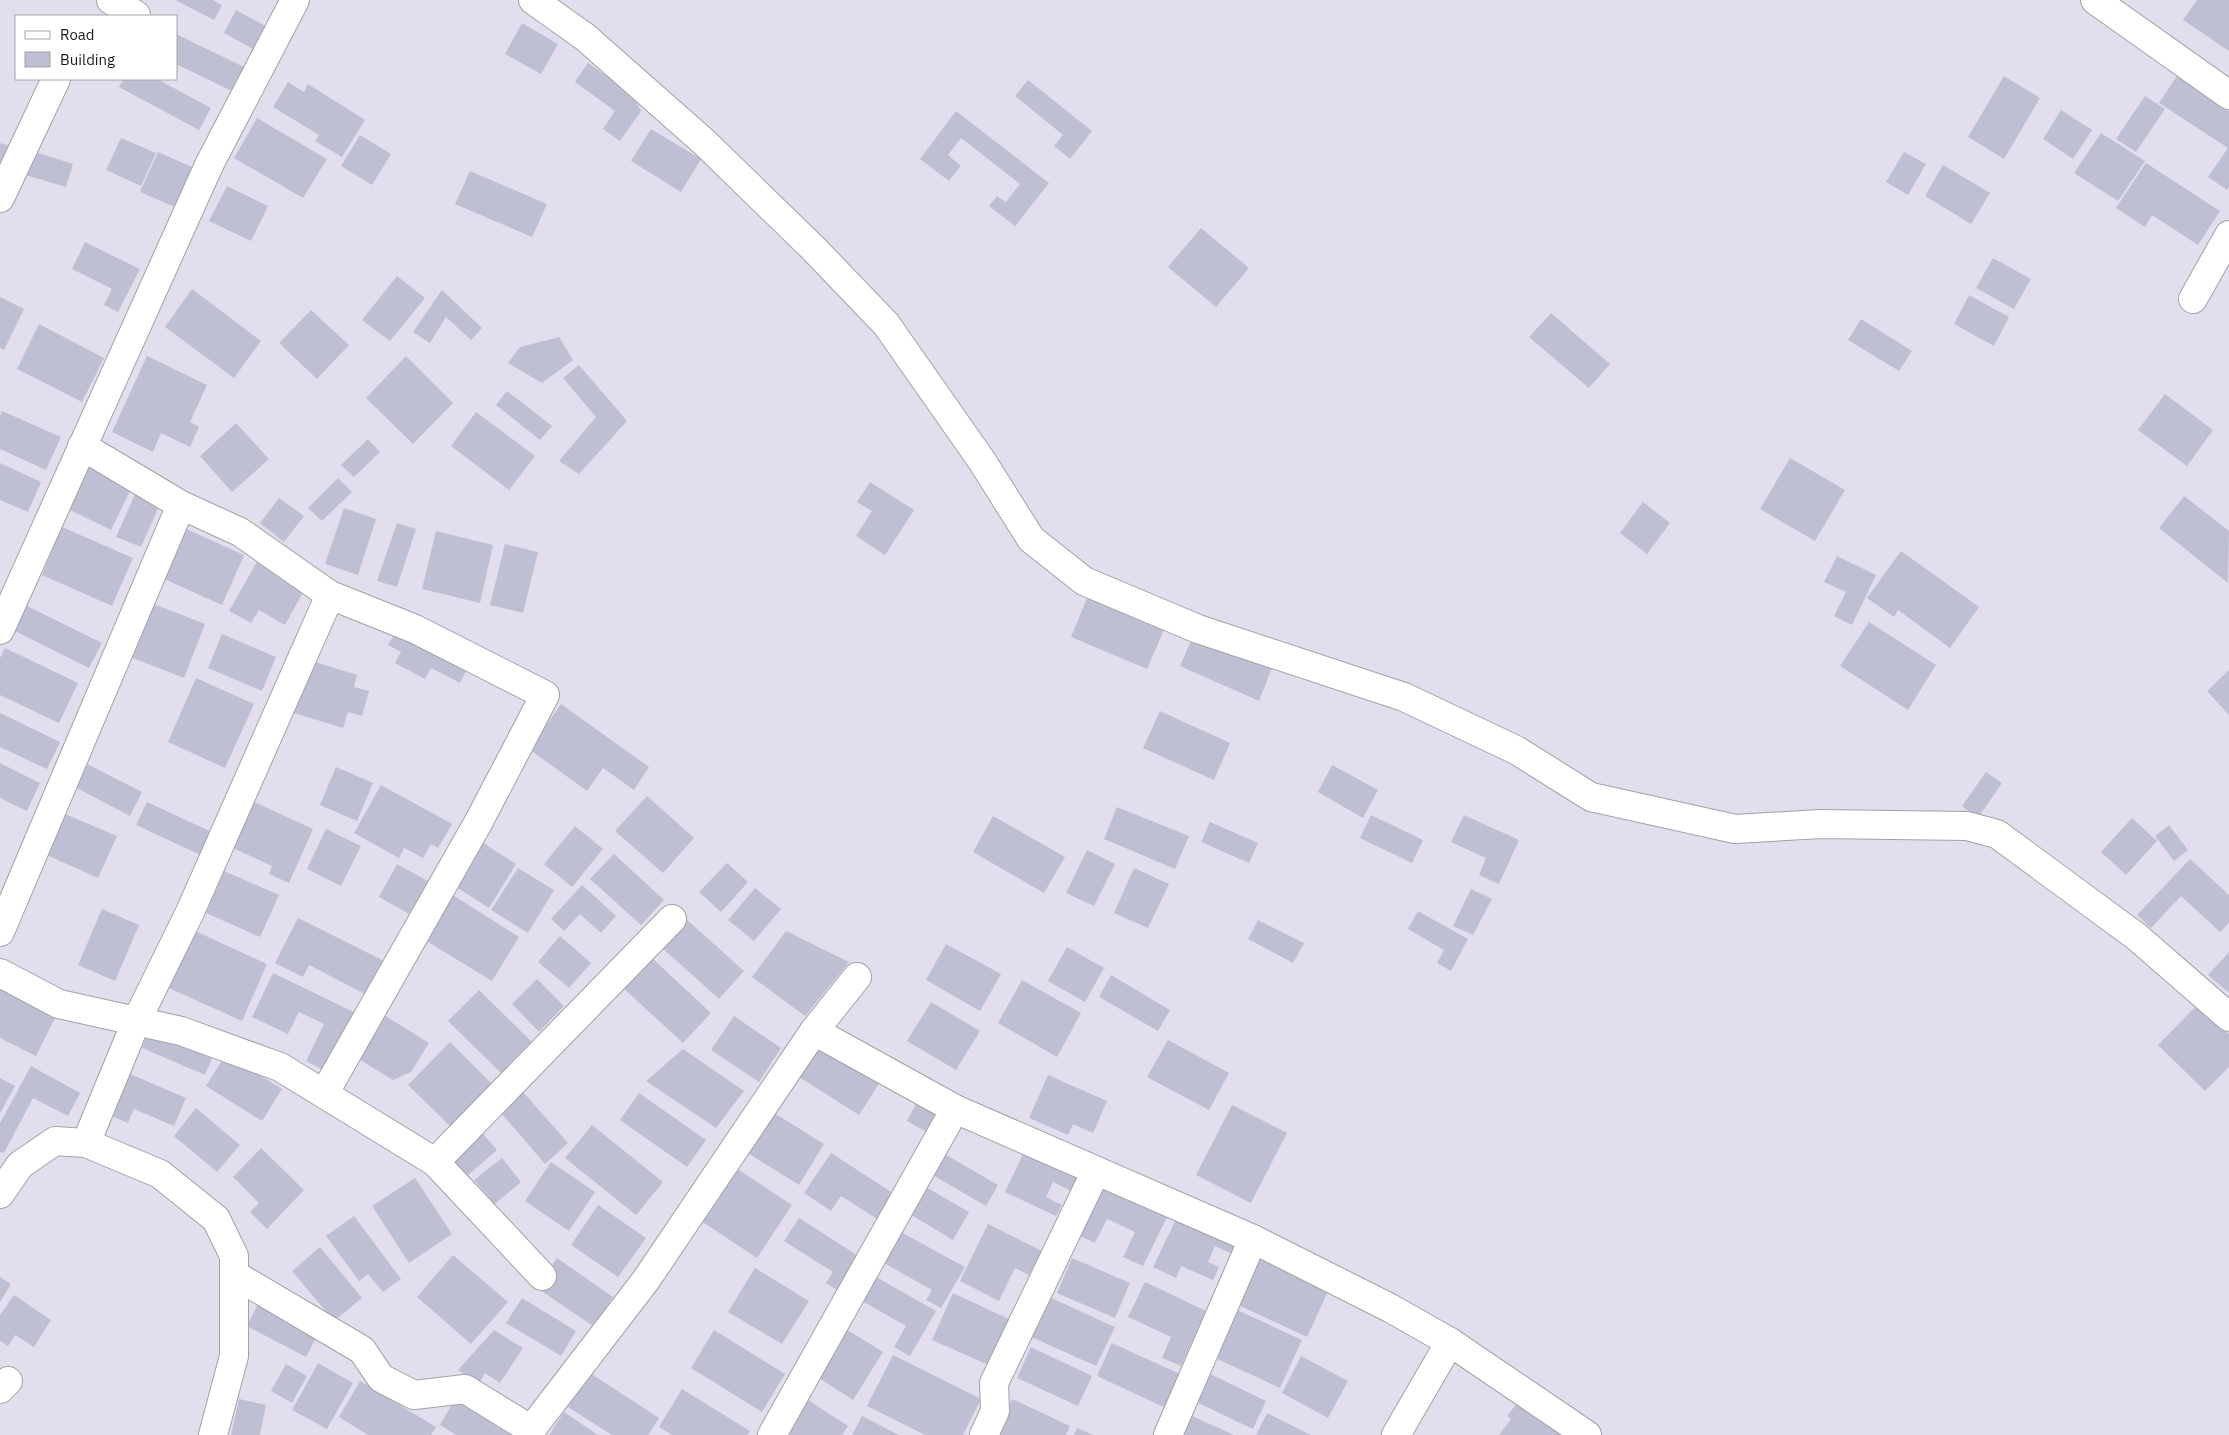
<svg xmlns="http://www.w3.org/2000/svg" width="2229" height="1435" viewBox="0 0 2229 1435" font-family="'IBM Plex Sans',sans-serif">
<rect width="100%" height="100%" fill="#e2deee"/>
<!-- building -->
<g fill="#bfbfd4">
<path d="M175,0h38l9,5 -8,15z"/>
<path d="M2197,0h32v51l-46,-31z"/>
<path d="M236,10l31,17 -12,23 -31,-17z"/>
<path d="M522,23l36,21 -17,30 -36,-20z"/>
<path d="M176,34l70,34 -12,24 -58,-28z"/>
<path d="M588,63l44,31 9,17 -21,30 -17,-12 12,-18 -40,-29z"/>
<path d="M2004,76l36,22 -36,61 -36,-22z"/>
<path d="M2177,76l52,35v76l-2,3 -19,-13 20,-29 -69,-45z"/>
<path d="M124,79h33l54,29 -12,22 -80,-43z"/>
<path d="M1028,80l64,51 -22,28 -16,-13 9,-11 -48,-39z"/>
<path d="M288,82l16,10 4,-8 57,36 -23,37 -27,-16 4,-6 -46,-28z"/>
<path d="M2145,96l20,13 -29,43 -20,-13z"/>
<path d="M2061,110l31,20 -19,29 -30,-20z"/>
<path d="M956,111l93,72 -34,43 -26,-20 8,-10 9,6 14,-18 -59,-46 -13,17 13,11 -12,15 -29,-22z"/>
<path d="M257,118l70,41 -24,39 -69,-40z"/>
<path d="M651,129l50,30 -20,33 -50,-31z"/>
<path d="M2101,133l44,28 -27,40 -44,-28z"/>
<path d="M360,135l31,19 -19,31 -31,-19z"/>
<path d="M121,138l35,15 -15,33 -35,-16z"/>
<path d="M0,143l10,3 -10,27z"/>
<path d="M29,150l44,14 -7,23 -44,-13z"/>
<path d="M158,152l34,15 -17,40 -35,-15z"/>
<path d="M1904,152l22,12 -18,31 -22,-13z"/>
<path d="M2146,163l74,48 -22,34 -46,-30 -7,12 -29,-19z"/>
<path d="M1943,165l47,28 -19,31 -46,-28z"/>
<path d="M470,171l77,33 -15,33 -77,-33z"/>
<path d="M227,186l41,20 -17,35 -42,-20z"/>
<path d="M1201,228l48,40 -33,39 -48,-40z"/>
<path d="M85,242l55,27 -22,43 -14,-7 8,-16 -40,-20z"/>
<path d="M1993,258l38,21 -17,30 -38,-21z"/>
<path d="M397,276l28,22 -35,43 -28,-21z"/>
<path d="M192,289l69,52 -27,37 -69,-51z"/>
<path d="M442,290l40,38 -11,12 -25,-23 -16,26 -17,-11z"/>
<path d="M1969,295l40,22 -15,29 -40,-22z"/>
<path d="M0,297l24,12 -20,41 -4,-2z"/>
<path d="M311,310l38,35 -32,34 -38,-36z"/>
<path d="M1551,313l59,51 -21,24 -60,-51z"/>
<path d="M1861,319l51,32 -13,20 -51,-31z"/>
<path d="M39,324l65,34 -22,44 -65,-33z"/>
<path d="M559,337l14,23 -31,23 -34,-20 12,-16z"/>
<path d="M147,356l60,29 -17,37 9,5 -9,20 -29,-14 -8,19 -41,-20z"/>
<path d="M406,356l47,47 -40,41 -47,-46z"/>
<path d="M579,365l48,56 -48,53 -20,-13 37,-44 -33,-39z"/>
<path d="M507,391l45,35 -12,14 -44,-35z"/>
<path d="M2165,394l48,36 -26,36 -49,-36z"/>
<path d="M2,411l59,26 -15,33 -46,-21v-33z"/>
<path d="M476,412l59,44 -26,34 -58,-44z"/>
<path d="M236,423l33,36 -37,33 -32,-36z"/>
<path d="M368,439l12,13 -26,25 -13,-12z"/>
<path d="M1790,458l55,32 -30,51 -55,-32z"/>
<path d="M0,463l41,19 -13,30 -28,-12z"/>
<path d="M88,463l45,22 -22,45 -45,-22z"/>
<path d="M338,478l14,14 -30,29 -14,-13z"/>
<path d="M870,482l44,28 -29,45 -29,-19 16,-25 -15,-9z"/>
<path d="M136,492l25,10 -20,45 -25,-10z"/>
<path d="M2184,496l45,35 -1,52 -69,-55z"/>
<path d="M279,498l25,18 -20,26 -24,-19z"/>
<path d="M1643,502l27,21 -23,31 -27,-21z"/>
<path d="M344,508l32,11 -18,56 -33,-11z"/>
<path d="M397,523l19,6 -19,58 -20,-6z"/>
<path d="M62,527l71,31 -21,48 -70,-31z"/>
<path d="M184,528l60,27 -22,50 -60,-27z"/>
<path d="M436,531l57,14 -13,58 -58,-14z"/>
<path d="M505,544l33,8 -15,61 -33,-8z"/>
<path d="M1901,551l78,56 -29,41 -52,-38 -4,7 -27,-19z"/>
<path d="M1837,556l39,19 -24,50 -18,-9 12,-24 -22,-10z"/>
<path d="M258,560l48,27 -21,38 -26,-15 -8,13 -22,-12z"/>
<path d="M1090,591l77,32 -20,46 -76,-32z"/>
<path d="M146,601l59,23 -21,54 -59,-23z"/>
<path d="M25,605l77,38 -13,25 -76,-38z"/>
<path d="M1869,622l67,43 -28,45 -68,-44z"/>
<path d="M398,628l71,37 -9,18 -29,-15 -6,11 -30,-16 6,-11 -13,-7z"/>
<path d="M222,634l54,23 -14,34 -54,-23z"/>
<path d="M1194,634l78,34 -13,33 -79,-35z"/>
<path d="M5,648l73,35 -19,40 -59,-28v-37z"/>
<path d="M309,660l48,15 -3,12 15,4 -7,25 -14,-4 -5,16 -49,-15z"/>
<path d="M2229,670v45l-22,-24z"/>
<path d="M196,678l58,26 -29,64 -57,-26z"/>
<path d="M561,704l88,63 -15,23 -31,-22 -16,23 -58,-42z"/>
<path d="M1160,711l70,32 -16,37 -71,-32z"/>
<path d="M0,713l60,29 -13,27 -47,-22z"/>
<path d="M81,761l61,31 -12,24 -61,-32z"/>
<path d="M0,763l40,20 -13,28 -27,-13z"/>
<path d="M1332,765l46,25 -15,28 -45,-26z"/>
<path d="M336,767l37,16 -16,38 -37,-16z"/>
<path d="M1986,772l16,11 -24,35 -16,-12z"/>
<path d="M381,785l71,39 -14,24 -7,-4 -8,14 -19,-10 -5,10 -45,-25z"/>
<path d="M647,796l47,42 -31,35 -48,-42z"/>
<path d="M147,802l67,31 -11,23 -67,-31z"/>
<path d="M254,802l59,27 -24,54 -20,-9 3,-8 -39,-18z"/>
<path d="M1117,807l72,29 -14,33 -71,-30z"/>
<path d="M58,811l59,25 -19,42 -58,-26z"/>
<path d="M1371,815l52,25 -11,23 -52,-25z"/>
<path d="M1464,815l55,25 -20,44 -20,-9 7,-17 -35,-16z"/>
<path d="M993,816l72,41 -21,36 -71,-41z"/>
<path d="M2132,818l25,23 -31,34 -25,-23z"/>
<path d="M1210,822l48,21 -9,20 -48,-21z"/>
<path d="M2169,825l19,25 -14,11 -19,-25z"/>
<path d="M575,826l28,23 -31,38 -28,-23z"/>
<path d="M326,829l35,17 -20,40 -34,-17z"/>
<path d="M477,839l39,25 -27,44 -39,-25z"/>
<path d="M1087,850l28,14 -21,42 -28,-13z"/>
<path d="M614,854l50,46 -23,25 -51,-46z"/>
<path d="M2190,859l39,36v28l-9,9 -39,-36 -30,32 -14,-13z"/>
<path d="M727,863l21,19 -27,30 -22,-20z"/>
<path d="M397,864l31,17 -19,33 -30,-17z"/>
<path d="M518,868l36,22 -26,43 -37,-23z"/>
<path d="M1134,868l35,16 -21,44 -34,-15z"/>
<path d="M224,871l55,24 -19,42 -54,-24z"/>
<path d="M582,885l34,31 -15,17 -21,-19 -16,17 -13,-12z"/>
<path d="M755,888l26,21 -27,32 -26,-21z"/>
<path d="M1471,889l21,10 -19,36 -20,-9z"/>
<path d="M448,892l71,45 -27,44 -72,-44z"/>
<path d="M102,909l37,16 -24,56 -37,-16z"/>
<path d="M1418,911l50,28 -17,32 -14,-8 7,-13 -36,-21z"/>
<path d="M298,918l88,44 -17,34 -60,-31 -6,12 -28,-14z"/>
<path d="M685,918l59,53 -25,28 -59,-53z"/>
<path d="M1258,920l46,23 -11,20 -45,-24z"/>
<path d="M195,931l72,33 -25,57 -73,-33z"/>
<path d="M786,931l63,31 -44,54 -53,-39z"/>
<path d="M560,936l31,27 -22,25 -31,-26z"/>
<path d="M946,944l55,30 -21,37 -54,-31z"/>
<path d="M1067,947l37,21 -19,34 -37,-21z"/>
<path d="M2229,952v39l-1,1 -20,-17z"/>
<path d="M652,958l59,55 -28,30 -60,-55z"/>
<path d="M273,973l85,41 -29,59 -23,-12 18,-37 -25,-12 -11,22 -36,-17z"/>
<path d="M1111,975l59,35 -12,21 -59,-34z"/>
<path d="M537,979l27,27 -25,26 -27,-28z"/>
<path d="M1022,980l59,33 -24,44 -59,-34z"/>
<path d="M0,988l56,28 -20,40 -36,-18z"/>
<path d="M479,990l54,53 -31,31 -54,-53z"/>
<path d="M931,1002l49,29 -24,39 -49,-29z"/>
<path d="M2198,1004l31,30v33l-24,24 -47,-46z"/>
<path d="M379,1012l50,31 -18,29 -18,8 -41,-25z"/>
<path d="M734,1016l47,32 -22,34 -48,-32z"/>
<path d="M150,1029l63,27 -8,19 -63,-27z"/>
<path d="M1168,1040l61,33 -20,37 -62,-33z"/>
<path d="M450,1042l43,43 -42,42 -43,-42z"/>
<path d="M824,1045l56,37 -21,33 -63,-40 17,-27z"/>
<path d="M683,1049l61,42 -28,37 -70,-47z"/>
<path d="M226,1054l56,35 -20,32 -56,-35z"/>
<path d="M31,1066l49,27 -12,23 -35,-18 -29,55 -4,-1v-29z"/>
<path d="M121,1070l65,28 -12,28 -40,-17 -6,14 -26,-11z"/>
<path d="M1048,1075l59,26 -14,32 -20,-9 -5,11 -39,-17z"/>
<path d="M0,1078l15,8 -15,27z"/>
<path d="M516,1084l52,59 -23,21 -50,-58z"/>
<path d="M639,1093l67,47 -19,27 -67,-47z"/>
<path d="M918,1100l23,12 -11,22 -23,-13z"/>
<path d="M1232,1105l55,28 -36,70 -55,-28z"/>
<path d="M196,1108l44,37 -23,27 -43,-36z"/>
<path d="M771,1111l53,33 -25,41 -53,-33z"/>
<path d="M592,1125l71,57 -27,33 -71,-57z"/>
<path d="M477,1127l20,23 -30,26 -20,-22z"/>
<path d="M261,1148l43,42 -37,39 -17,-17 9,-9 -26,-26z"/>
<path d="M1025,1150l58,28 -8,15 -22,-11 -7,15 16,8 -6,11 -51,-24z"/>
<path d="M831,1153l62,40 -16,26 -36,-23 -10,15 -27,-18z"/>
<path d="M943,1153l55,32 -12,21 -55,-32z"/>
<path d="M502,1158l19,24 -26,22 -21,-24z"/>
<path d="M551,1162l44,30 -26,39 -44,-30z"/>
<path d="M730,1164l62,41 -35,53 -62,-41z"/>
<path d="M415,1178l37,56 -43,29 -37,-57z"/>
<path d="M1102,1181l67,32 -26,53 -20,-9 12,-25 -28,-13 -12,24 -19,-9z"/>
<path d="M924,1186l45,26 -16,28 -45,-27z"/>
<path d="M598,1205l48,33 -28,39 -47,-32z"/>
<path d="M354,1216l47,63 -18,13 -15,-18 -9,7 -33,-45z"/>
<path d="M1177,1217l60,28 -5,9 -17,-8 -7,16 11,5 -6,13 -32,-14 -5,12 -23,-11z"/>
<path d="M799,1218l64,41 -21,34 -16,-10 7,-11 -49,-31z"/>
<path d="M988,1224l54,27 -13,24 -14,-7 -16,33 -39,-20z"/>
<path d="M899,1231l66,36 -24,41 -15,-8 6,-10 -50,-28z"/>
<path d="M320,1247l42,51 -28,23 -42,-50z"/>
<path d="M1257,1250l74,35 -24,52 -75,-35z"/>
<path d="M453,1255l55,47 -37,42 -54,-47z"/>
<path d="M557,1258l56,39 -20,29 -56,-38z"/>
<path d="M1072,1258l58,25 -15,35 -58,-25z"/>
<path d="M755,1268l54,33 -27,43 -54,-32z"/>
<path d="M0,1277l11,7 -11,18z"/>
<path d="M876,1277l60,34 -26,45 -16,-9 12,-21 -44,-25z"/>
<path d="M1145,1282l61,29 -25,55 -19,-8 9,-21 -43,-20z"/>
<path d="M953,1293l60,28 -20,46 -61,-27z"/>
<path d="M14,1295l37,25 -17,27 -19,-12 -7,11 -8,-5v-26z"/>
<path d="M1047,1296l68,31 -19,39 -67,-30z"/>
<path d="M522,1298l54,33 -15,25 -55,-33z"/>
<path d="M258,1304l59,32 -11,21 -59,-31z"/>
<path d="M1231,1307l71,33 -22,48 -71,-33z"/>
<path d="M846,1329l37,23 -30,48 -37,-24z"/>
<path d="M494,1330l29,18 -23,35 -15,-10 -6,11 -21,-14z"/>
<path d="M714,1330l71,44 -23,38 -71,-44z"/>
<path d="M1112,1343l70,32 -16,33 -69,-32z"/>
<path d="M1031,1347l61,29 -14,30 -61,-28z"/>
<path d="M893,1355l88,44 -18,36h-38l-58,-29z"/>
<path d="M1301,1356l47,25 -20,37 -46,-25z"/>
<path d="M318,1363l35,20 -26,46 -35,-19z"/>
<path d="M286,1364l21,12 -15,27 -21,-12z"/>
<path d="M1204,1371l62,30 -13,28 -63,-30z"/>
<path d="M590,1373l69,45 -11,17h-36l-44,-28z"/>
<path d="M360,1381l76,46 -5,8h-63l-29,-18z"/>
<path d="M682,1389l68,42 -3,4h-75l-13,-8z"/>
<path d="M456,1397l57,33 -3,5h-54l-16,-10z"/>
<path d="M805,1398l43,28 -6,9h-52l-6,-4z"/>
<path d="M1521,1398l49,37h-71l12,-16 -4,-3z"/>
<path d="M239,1399l27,6 -6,30h-29z"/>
<path d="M1012,1399l58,27 -4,9h-70z"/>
<path d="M564,1412l34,23h-49z"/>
<path d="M1267,1413l44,22h-55z"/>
<path d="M1190,1415l44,20h-53z"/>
<path d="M862,1416l37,19h-47z"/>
<path d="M1077,1428l16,7h-19z"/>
</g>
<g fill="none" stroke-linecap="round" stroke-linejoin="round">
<defs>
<g id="minor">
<path d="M111,0l25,15"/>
<path d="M533,0l52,37 119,105 110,107 72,75 96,137 49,78 53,42 114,48 206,68 112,53 75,47 144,32 85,-5 147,2 30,8 140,103 92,80"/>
<path d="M2095,0l134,95"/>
<path d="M0,198l56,-119"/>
<path d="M2193,299l36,-64"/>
<path d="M82,446l99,59 59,27 90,63 85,34 130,66 -67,128 -154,271"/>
<path d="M0,630l209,-465 86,-165"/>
<path d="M0,932l181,-427"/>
<path d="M0,973l59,31 122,27 99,36 155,95 107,114"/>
<path d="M814,1031l141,78 298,130 137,69 60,34 137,93"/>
<path d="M86,1143l50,-121 54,-110 140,-317"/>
<path d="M435,1162l237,-243"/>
<path d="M0,1194l20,-29 35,-24 31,2 74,31 56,45 18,37v100l-21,79"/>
<path d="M235,1275l127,75 19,28 33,17 51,-6 65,40"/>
<path d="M0,1389l8,-8"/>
<path d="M527,1435l119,-155 168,-249 43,-54"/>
<path d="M772,1435l183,-326"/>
<path d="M984,1435l11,-24 -1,-28 102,-212"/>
<path d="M1168,1435l85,-196"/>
<path d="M1396,1435l54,-93"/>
</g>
</defs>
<!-- minor casing -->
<use href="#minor" stroke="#a2a2a2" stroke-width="30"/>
<!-- minor -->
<use href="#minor" stroke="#fff" stroke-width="28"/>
</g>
<!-- legend -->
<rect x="15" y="15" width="162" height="65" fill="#ffffff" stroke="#a4a4a4"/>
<rect x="25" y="31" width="25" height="8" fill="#ffffff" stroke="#a4a4a4"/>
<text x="60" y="40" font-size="15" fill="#1b1b1b">Road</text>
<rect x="25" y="52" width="25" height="15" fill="#bfbfd4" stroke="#a4a4a4"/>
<text x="60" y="65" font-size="15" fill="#1b1b1b">Building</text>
</svg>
